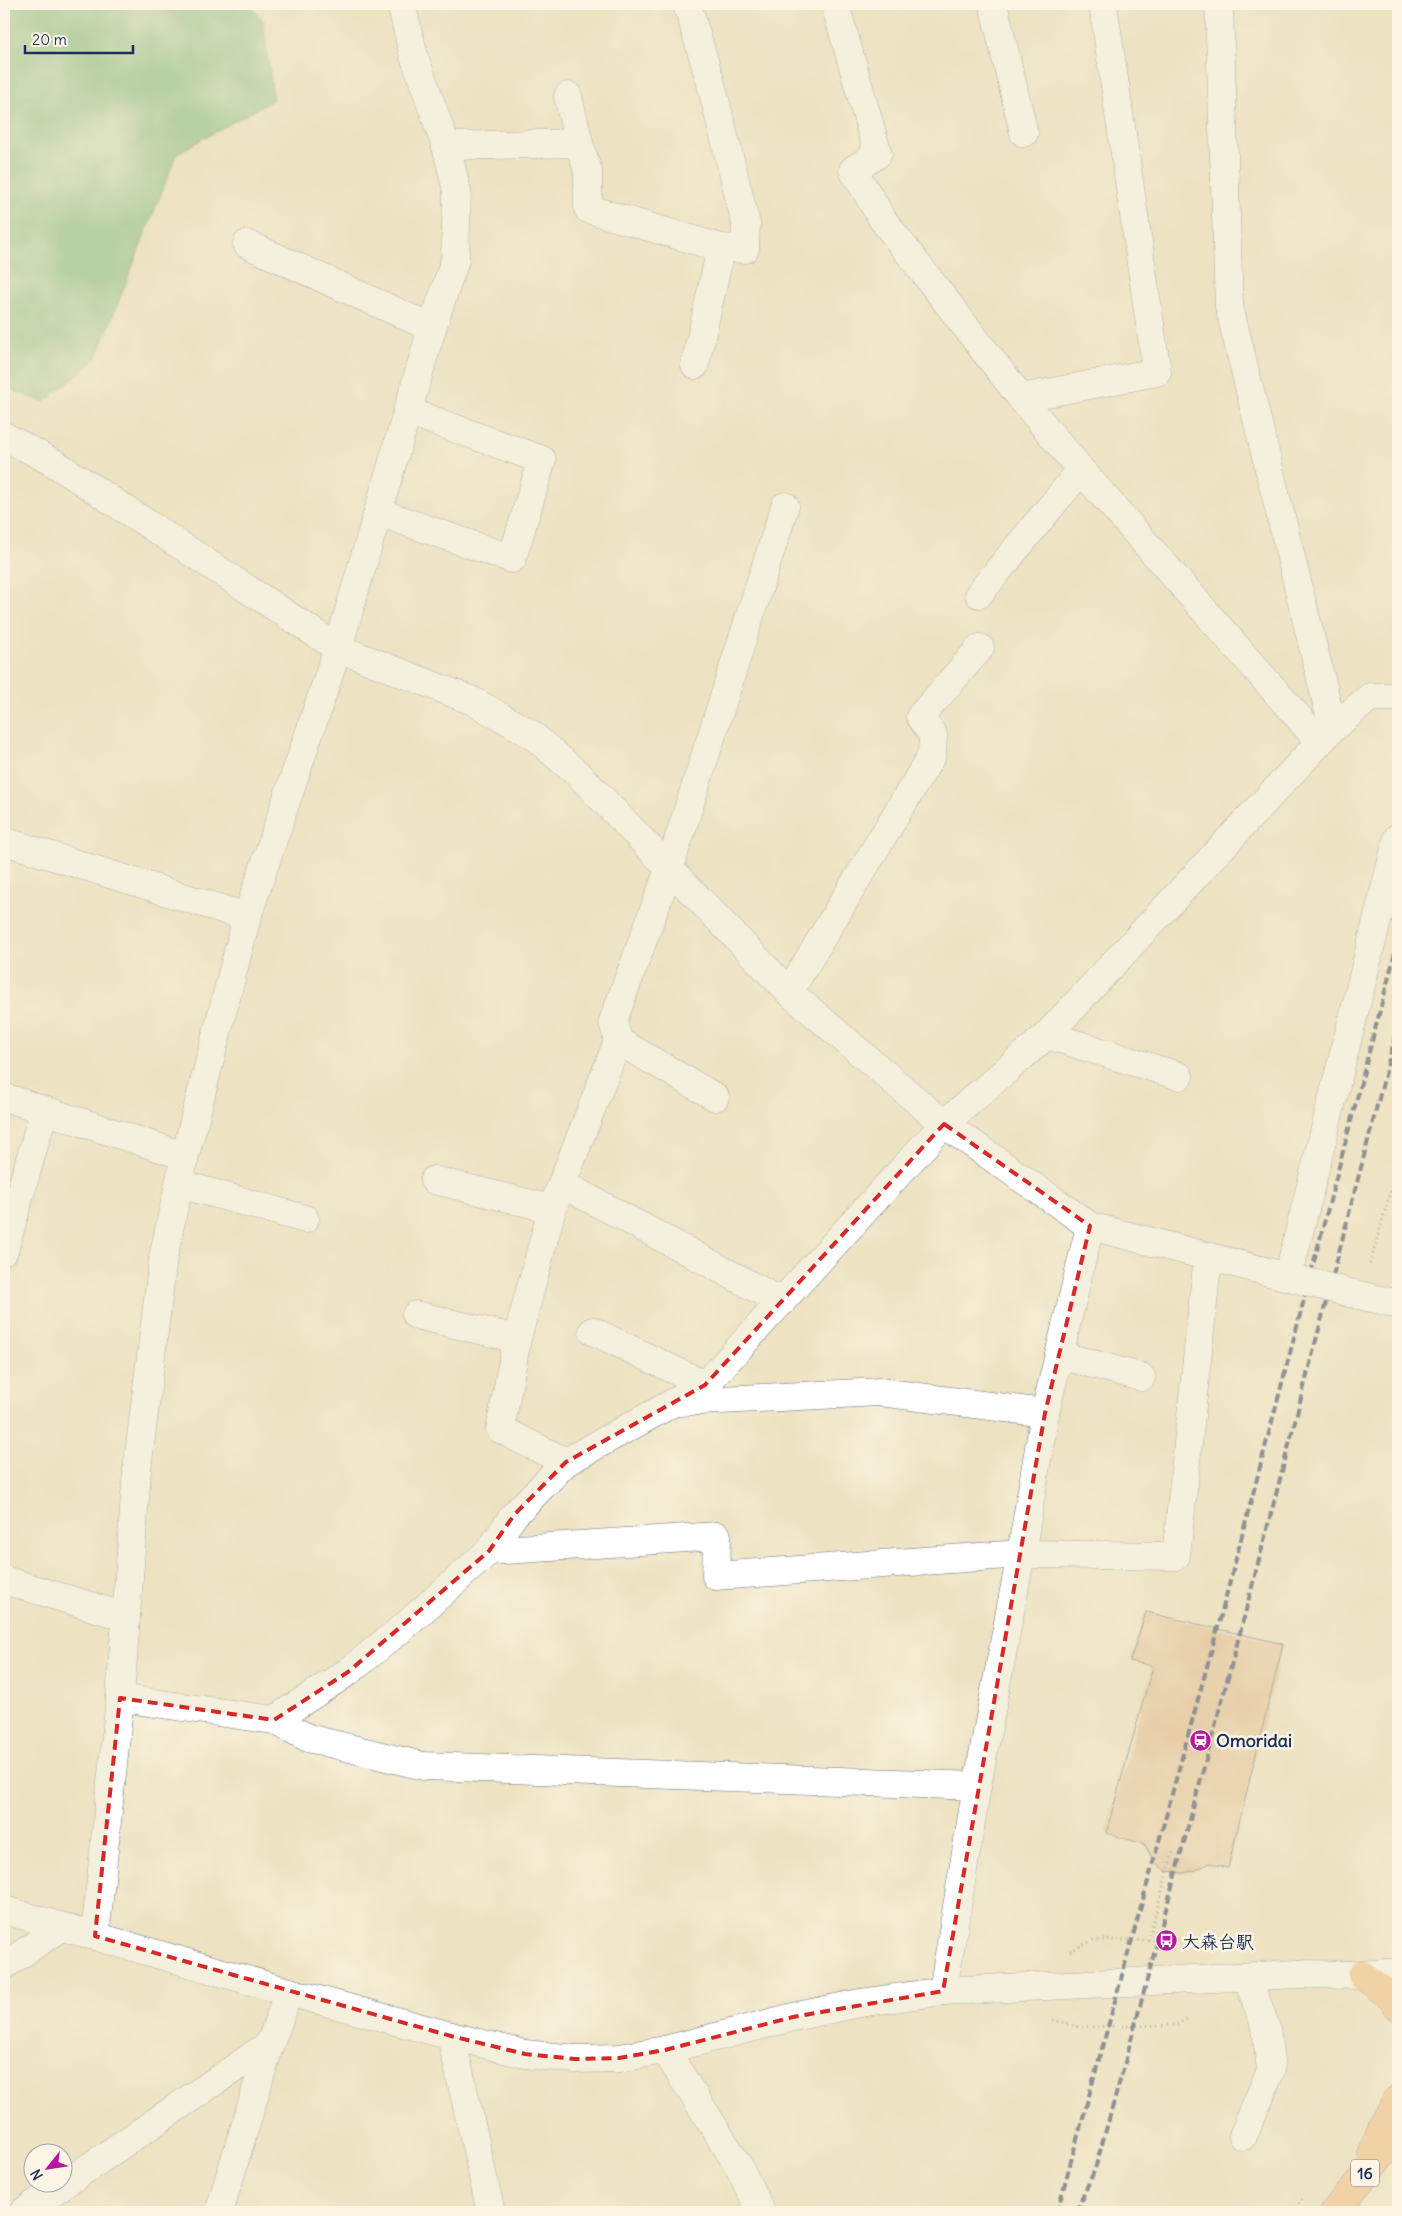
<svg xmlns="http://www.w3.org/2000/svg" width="1402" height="2216" viewBox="0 0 1402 2216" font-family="Delius,'Klee One',sans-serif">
<rect width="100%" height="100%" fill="#fcf5e5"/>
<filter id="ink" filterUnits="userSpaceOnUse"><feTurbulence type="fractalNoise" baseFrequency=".02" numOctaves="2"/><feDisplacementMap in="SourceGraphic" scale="10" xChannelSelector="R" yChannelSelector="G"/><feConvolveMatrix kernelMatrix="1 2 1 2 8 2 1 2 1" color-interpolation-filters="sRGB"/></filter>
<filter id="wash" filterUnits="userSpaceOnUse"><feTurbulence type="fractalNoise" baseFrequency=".0096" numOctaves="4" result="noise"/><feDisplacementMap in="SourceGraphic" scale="20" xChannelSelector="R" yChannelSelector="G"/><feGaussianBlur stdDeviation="1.12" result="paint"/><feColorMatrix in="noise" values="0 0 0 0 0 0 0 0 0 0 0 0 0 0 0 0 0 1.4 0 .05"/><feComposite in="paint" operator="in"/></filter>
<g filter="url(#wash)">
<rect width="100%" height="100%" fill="#ede2c1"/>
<!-- forest -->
<path fill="#79bc80" stroke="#4a766f" d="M4,4h244l15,16 10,80 -96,53 -81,206 -52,43 -40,-15z"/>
<g id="blocks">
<!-- building -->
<path fill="#e0b78b" d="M1146,1612l137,32 -55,224 -19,-5 -13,7 -13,3 -17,-2 -10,-8 -12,-19 -38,-11 47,-167 -23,-5z"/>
</g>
</g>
<g filter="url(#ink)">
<use href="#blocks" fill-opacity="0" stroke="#646e81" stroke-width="1"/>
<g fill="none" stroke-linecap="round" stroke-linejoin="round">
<defs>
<g id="minor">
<path d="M835,4l43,150 -25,16 30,50 138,178 60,72 239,272"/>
<path d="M993,4l31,129"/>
<path d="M1219,4l10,302 104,422"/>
<path d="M568,96l11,47 9,28v38l133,39 24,1 1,-25 -36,-144 -23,-76"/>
<path d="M446,146l133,-3"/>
<path d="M247,244l185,84"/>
<path d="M695,365l26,-117"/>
<path d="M1021,398l136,-26 -54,-368"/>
<path d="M4,436l50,27 284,185 135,53 58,33 49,42 209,216 155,132 146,102 210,54"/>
<path d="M378,512l134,47 30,-99 -135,-49"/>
<path d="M979,594l102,-124"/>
<path d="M4,841l243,76"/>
<path d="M789,992l143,-237 1,-20 -13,-18 60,-69"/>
<path d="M1047,1035l132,41"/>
<path d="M618,1041l-5,-20 56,-152 116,-363"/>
<path d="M4,1097l181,59"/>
<path d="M434,1180l118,29"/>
<path d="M180,1184l125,35"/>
<path d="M562,1184l220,118"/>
<path d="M4,1251l40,-141"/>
<path d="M1288,1277l110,-440"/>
<path d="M1350,1293l48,11"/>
<path d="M416,1315l101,24"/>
<path d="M593,1331l112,54"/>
<path d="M1059,1355l82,22"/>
<path d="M680,1402l200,-10 165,21"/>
<path d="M566,1462l-66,-33 17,-90 35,-130 66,-168 97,56"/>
<path d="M489,1551l228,-15 -1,40 305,-22 155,2 32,-300"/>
<path d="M4,1580l122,37"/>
<path d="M120,1698l154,22 74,-48 58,-47 83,-74 25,-36 52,-53 139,-77 239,-261 103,-89 286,-307 37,-31h28"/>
<path d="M274,1720l34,18 115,28 554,20"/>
<path d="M4,1910l285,82 162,44 74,18 50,5 44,-1 46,-8 128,-33 67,-14 83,-12 355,-17 64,1 36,-3"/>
<path d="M95,1936l25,-238 17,-228 26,-212 22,-102 62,-239 91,-269 94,-320 23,-68 2,-69 -11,-45 -32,-90 -13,-52"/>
<path d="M4,1966l57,-39"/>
<path d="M943,1991l34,-205 44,-232 24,-141 45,-187"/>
<path d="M451,2036l40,176"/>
<path d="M665,2050l73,115 23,47"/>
<path d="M1243,2136l28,-66 -5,-42 -19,-51"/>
<path d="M23,2212l247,-168"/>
<path d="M219,2212l51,-168 19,-52"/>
</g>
<g id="highway">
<path d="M1362,1975l29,22 7,10"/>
<path d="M1372,2154l10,-27 16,-28"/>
<path d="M1334,2212l64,-77"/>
</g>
</defs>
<!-- minor casing -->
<use href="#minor" stroke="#646e81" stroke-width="29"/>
<!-- highway casing -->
<use href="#highway" stroke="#646e81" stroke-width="29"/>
<!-- path -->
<g stroke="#646e81" stroke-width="3" stroke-dasharray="1 4" stroke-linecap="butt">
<path d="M1370,1264l28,-99"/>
<path d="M1148,1940l26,-91"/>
<path d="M1070,1951l24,-11h135l9,3"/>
<path d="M1053,2020l27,7 96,-2 11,-6"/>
<path d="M1293,2212l10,-13"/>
</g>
<!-- minor -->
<use href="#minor" stroke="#fff" stroke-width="28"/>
<!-- highway -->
<use href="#highway" stroke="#f7be88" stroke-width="28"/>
<!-- rail -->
<g stroke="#1b2f5e" stroke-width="4" stroke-dasharray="8 4" stroke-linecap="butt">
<path d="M1057,2212l162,-589 179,-681"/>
<path d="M1076,2212l19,-43 29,-103 117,-437 157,-604"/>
</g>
<defs>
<path id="minor-bridge" d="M1300,1280l50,13"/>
</defs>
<!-- minor-bridge casing -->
<use href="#minor-bridge" stroke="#646e81" stroke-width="29" stroke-linecap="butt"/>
<!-- minor-bridge -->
<use href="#minor-bridge" stroke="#fff" stroke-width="28"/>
</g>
</g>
<!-- marked area -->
<path d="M0 0H1402V2216H0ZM944,1124l146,102 -45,187 -102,578 -150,26 -128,33 -46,8 -44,1 -50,-5 -74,-18 -356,-100 25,-238 154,22 74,-48 141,-121 25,-36 52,-53 139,-77z" fill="#ede2c1" fill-opacity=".55" fill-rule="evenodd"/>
<path fill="none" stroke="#d62828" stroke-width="4" stroke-dasharray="10 6" stroke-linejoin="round" d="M944,1124l146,102 -45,187 -102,578 -150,26 -128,33 -46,8 -44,1 -50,-5 -74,-18 -356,-100 25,-238 154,22 74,-48 141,-121 25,-36 52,-53 139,-77z"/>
<!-- icons -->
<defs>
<symbol id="station-disc" viewBox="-11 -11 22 22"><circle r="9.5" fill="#b5179e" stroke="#fcf5e5"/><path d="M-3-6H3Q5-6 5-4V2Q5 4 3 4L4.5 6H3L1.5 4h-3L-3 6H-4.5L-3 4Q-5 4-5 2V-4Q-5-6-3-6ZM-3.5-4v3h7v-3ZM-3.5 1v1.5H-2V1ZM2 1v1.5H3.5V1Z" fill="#fff"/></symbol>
<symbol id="bus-disc" viewBox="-11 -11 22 22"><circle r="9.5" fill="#b5179e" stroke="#fcf5e5"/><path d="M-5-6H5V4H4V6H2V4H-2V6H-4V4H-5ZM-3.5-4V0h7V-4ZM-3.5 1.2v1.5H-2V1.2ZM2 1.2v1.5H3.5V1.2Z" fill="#fff"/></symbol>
</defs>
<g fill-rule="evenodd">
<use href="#station-disc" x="1188" y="1728" width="25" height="25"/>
<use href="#bus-disc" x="1154" y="1928" width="25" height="25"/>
</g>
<g text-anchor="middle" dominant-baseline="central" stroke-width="5" stroke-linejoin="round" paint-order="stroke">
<!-- shield labels -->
<rect fill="#fcf5e5" stroke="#5e6a86" stroke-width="1" x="1351" y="2159.5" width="28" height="27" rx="4"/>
<g font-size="16" font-weight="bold" fill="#1b2f5e">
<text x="1365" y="2173">16</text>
</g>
<!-- poi labels -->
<g font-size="18" font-weight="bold" fill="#1b2f5e" stroke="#fcf5e5" text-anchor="start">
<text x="1216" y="1740">Omoridai</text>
<text x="1182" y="1941">大森台駅</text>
</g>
</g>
<!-- margin -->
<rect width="1402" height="2216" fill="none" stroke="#fcf5e5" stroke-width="20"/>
<!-- north arrow -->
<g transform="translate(48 2168) rotate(240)"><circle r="24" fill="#fcf5e5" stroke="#a2a6af"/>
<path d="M0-4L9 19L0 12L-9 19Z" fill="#b5179e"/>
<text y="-8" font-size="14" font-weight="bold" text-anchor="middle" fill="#1b2f5e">N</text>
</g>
<!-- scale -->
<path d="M25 45v8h108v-8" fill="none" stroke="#1b2f5e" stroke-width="2.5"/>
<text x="32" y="45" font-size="15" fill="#1b2f5e" stroke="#fcf5e5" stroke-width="4" paint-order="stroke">20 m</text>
</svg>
